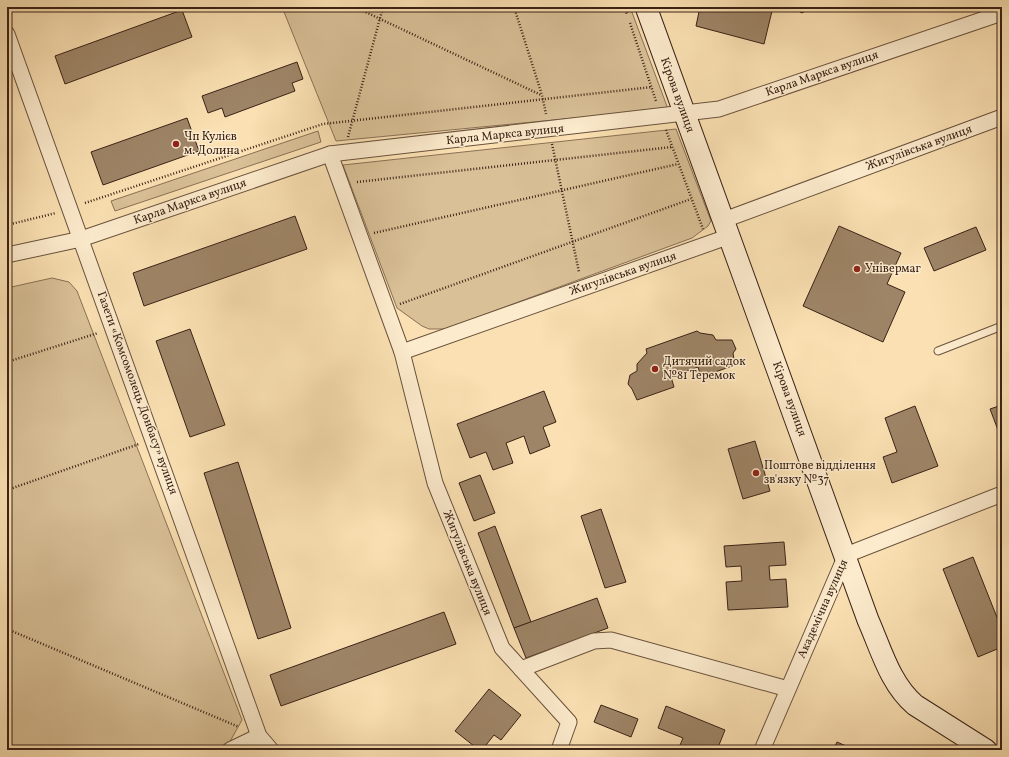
<svg xmlns="http://www.w3.org/2000/svg" width="1009" height="757" viewBox="0 0 1009 757" font-family="Vollkorn,serif">
<rect width="100%" height="100%" fill="#fae0b2"/>
<filter id="stains"><feTurbulence type="fractalNoise" baseFrequency=".005" numOctaves="4"/><feColorMatrix values="0 0 0 0 .2 0 0 0 0 .09 0 0 0 0 .02 0 0 0 .5 -.17"/></filter>
<radialGradient id="worn" r=".72"><stop offset=".6" stop-color="#630" stop-opacity="0"/><stop offset="1" stop-color="#630" stop-opacity=".3"/></radialGradient>
<!-- green -->
<g fill="#d9c097" stroke="#8a7156">
<path d="M282,7h348l38,102 -332,32z"/>
<path d="M676,129l35,92 -3,5 -16,12 -247,91h-16l-7,-3 -25,-18 -54,-143z"/>
<path d="M318,131l3,11 -206,69 -4,-10z"/>
<path d="M52,278l17,4 8,9 165,429 -14,25 -11,5h-210v-462z"/>
</g>
<!-- building -->
<g fill="#9e8567" stroke="#3a2216">
<path d="M700,7h73l-9,37 -68,-18z"/>
<path d="M799,7h18l-16,6z"/>
<path d="M182,10l10,27 -127,47 -10,-28z"/>
<path d="M297,62l6,17 -11,4 3,8 -70,26 -3,-9 -14,5 -6,-17z"/>
<path d="M187,118l12,33 -96,34 -12,-33z"/>
<path d="M295,216l12,33 -163,57 -11,-33z"/>
<path d="M839,226l62,27 -14,31 18,8 -22,50 -80,-36z"/>
<path d="M976,227l10,23 -52,21 -10,-23z"/>
<path d="M190,329l35,96 -35,12 -34,-96z"/>
<path d="M697,331l3,2 13,2 3,5h16l4,9 -3,4 2,12 -34,12 -3,-10 -27,10 3,10 -37,13 -5,-11 -4,-5 2,-9 7,-4v-7l10,-11 -1,-4z"/>
<path d="M544,391l12,31 -13,5 7,19 -20,8 -6,-18 -18,7 7,20 -20,7 -7,-18 -16,6 -13,-34z"/>
<path d="M1002,405v33h-1l-11,-29z"/>
<path d="M915,406l23,60 -46,17 -9,-26 14,-5 -12,-34z"/>
<path d="M755,441l15,50 -27,8 -15,-50z"/>
<path d="M238,462l53,166 -33,11 -54,-166z"/>
<path d="M480,475l15,38 -21,8 -15,-38z"/>
<path d="M601,509l25,73 -21,6 -24,-72z"/>
<path d="M495,526l36,96 -17,6 -36,-95z"/>
<path d="M784,542l2,23 -17,1 1,14 16,-1 2,28 -60,3 -2,-28 16,-1 -1,-15 -15,1 -2,-21z"/>
<path d="M973,557l29,73v17l-24,10 -35,-88z"/>
<path d="M597,598l11,30 -82,30 -12,-30z"/>
<path d="M444,612l12,32 -175,62 -11,-31z"/>
<path d="M489,689l32,26 -20,25 -7,-5 -12,15h-3l-24,-19z"/>
<path d="M601,705l37,14 -7,18 -37,-15z"/>
<path d="M666,706l59,24 -8,20h-39l5,-12 -25,-10z"/>
<path d="M837,742l18,8h-22z"/>
</g>
<g fill="none" stroke-linecap="round" stroke-linejoin="round">
<defs>
<path id="lane" d="M938,351l64,-25"/>
<g id="street">
<path d="M7,34l252,702 12,14"/>
<path d="M330,154l72,198 33,131 67,165 67,74 -10,28"/>
<path d="M724,220l278,-103"/>
<path d="M7,255l74,-16 249,-85 389,-45 283,-96"/>
<path d="M402,352l328,-116"/>
<path d="M521,669l73,-28 17,-1 177,49"/>
<path d="M230,750l29,-14"/>
<path d="M762,750l84,-195 156,-61"/>
</g>
<path id="secondary" d="M646,7l222,613c13,29 22,64 47,85l71,45"/>
</defs>
<!-- lane casing -->
<use href="#lane" stroke="#6a523d" stroke-width="9"/>
<!-- street casing -->
<use href="#street" stroke="#6a523d" stroke-width="17"/>
<!-- secondary casing -->
<use href="#secondary" stroke="#3a2216" stroke-width="23"/>
<!-- path -->
<g stroke="#3a2216" stroke-width="2.5" stroke-dasharray="1 2" stroke-linecap="butt">
<path d="M33,7l15,3 8,-3"/>
<path d="M355,7l186,88"/>
<path d="M514,7l28,88 4,19"/>
<path d="M624,7l3,7"/>
<path d="M630,23l26,78"/>
<path d="M666,130l37,99"/>
<path d="M348,137l35,-130"/>
<path d="M552,144l27,128"/>
<path d="M357,182l315,-35"/>
<path d="M85,203l238,-79 329,-37"/>
<path d="M7,225l49,-12"/>
<path d="M374,233l304,-69"/>
<path d="M400,304l291,-105"/>
<path d="M7,362l91,-29"/>
<path d="M7,490l132,-46"/>
<path d="M7,629l232,98"/>
</g>
<!-- lane -->
<use href="#lane" stroke="#fcebcd" stroke-width="7"/>
<!-- street -->
<use href="#street" stroke="#fcebcd" stroke-width="15"/>
<!-- secondary -->
<use href="#secondary" stroke="#fcebcd" stroke-width="21"/>
</g>
<!-- markers -->
<g fill="#8f2418" stroke="#fcebcd" stroke-width="1.5">
<circle cx="176" cy="144" r="4"/>
<circle cx="857" cy="269" r="4"/>
<circle cx="655" cy="369" r="4"/>
<circle cx="756" cy="473" r="4"/>
</g>
<g text-anchor="middle" dominant-baseline="central" stroke-width="3" stroke-linejoin="round" paint-order="stroke">
<!-- street labels -->
<g font-size="12" fill="#3a2216" stroke="#fcebcd">
<text transform="translate(822 74) rotate(-19)">Карла Маркса вулиця</text>
<text transform="translate(677 95) rotate(70)">Кірова вулиця</text>
<text transform="translate(505 135) rotate(-6)">Карла Маркса вулиця</text>
<text transform="translate(919 148) rotate(-20)">Жигулівська вулиця</text>
<text transform="translate(190 202) rotate(-19)">Карла Маркса вулиця</text>
<text transform="translate(623 274) rotate(-19)">Жигулівська вулиця</text>
<text transform="translate(137 393) rotate(70)">Газети «Комсомолець Донбасу» вулиця</text>
<text transform="translate(789 399) rotate(70)">Кірова вулиця</text>
<text transform="translate(467 563) rotate(68)">Жигулівська вулиця</text>
<text transform="translate(823 609) rotate(-66)">Академічна вулиця</text>
</g>
<!-- poi labels -->
<g font-size="12" fill="#3a2216" stroke="#fcebcd" text-anchor="start">
<text x="184" y="137">Чп Кулієв<tspan x="184" dy="14">м. Долина</tspan></text>
<text x="865" y="269">Універмаг</text>
<text x="663" y="362">Дитячий садок<tspan x="663" dy="14">№81 Теремок</tspan></text>
<text x="764" y="466">Поштове відділення<tspan x="764" dy="14">зв'язку №37</tspan></text>
</g>
</g>
<!-- margin -->
<rect width="1009" height="757" fill="none" stroke="#fae0b2" stroke-width="24"/>
<rect x="8" y="8" width="993" height="741" fill="none" stroke="#3a2216" stroke-width="2"/>
<rect x="12" y="12" width="985" height="733" fill="none" stroke="#3a2216"/>
<rect width="100%" height="100%" filter="url(#stains)"/>
<rect width="100%" height="100%" fill="url(#worn)"/>
</svg>
